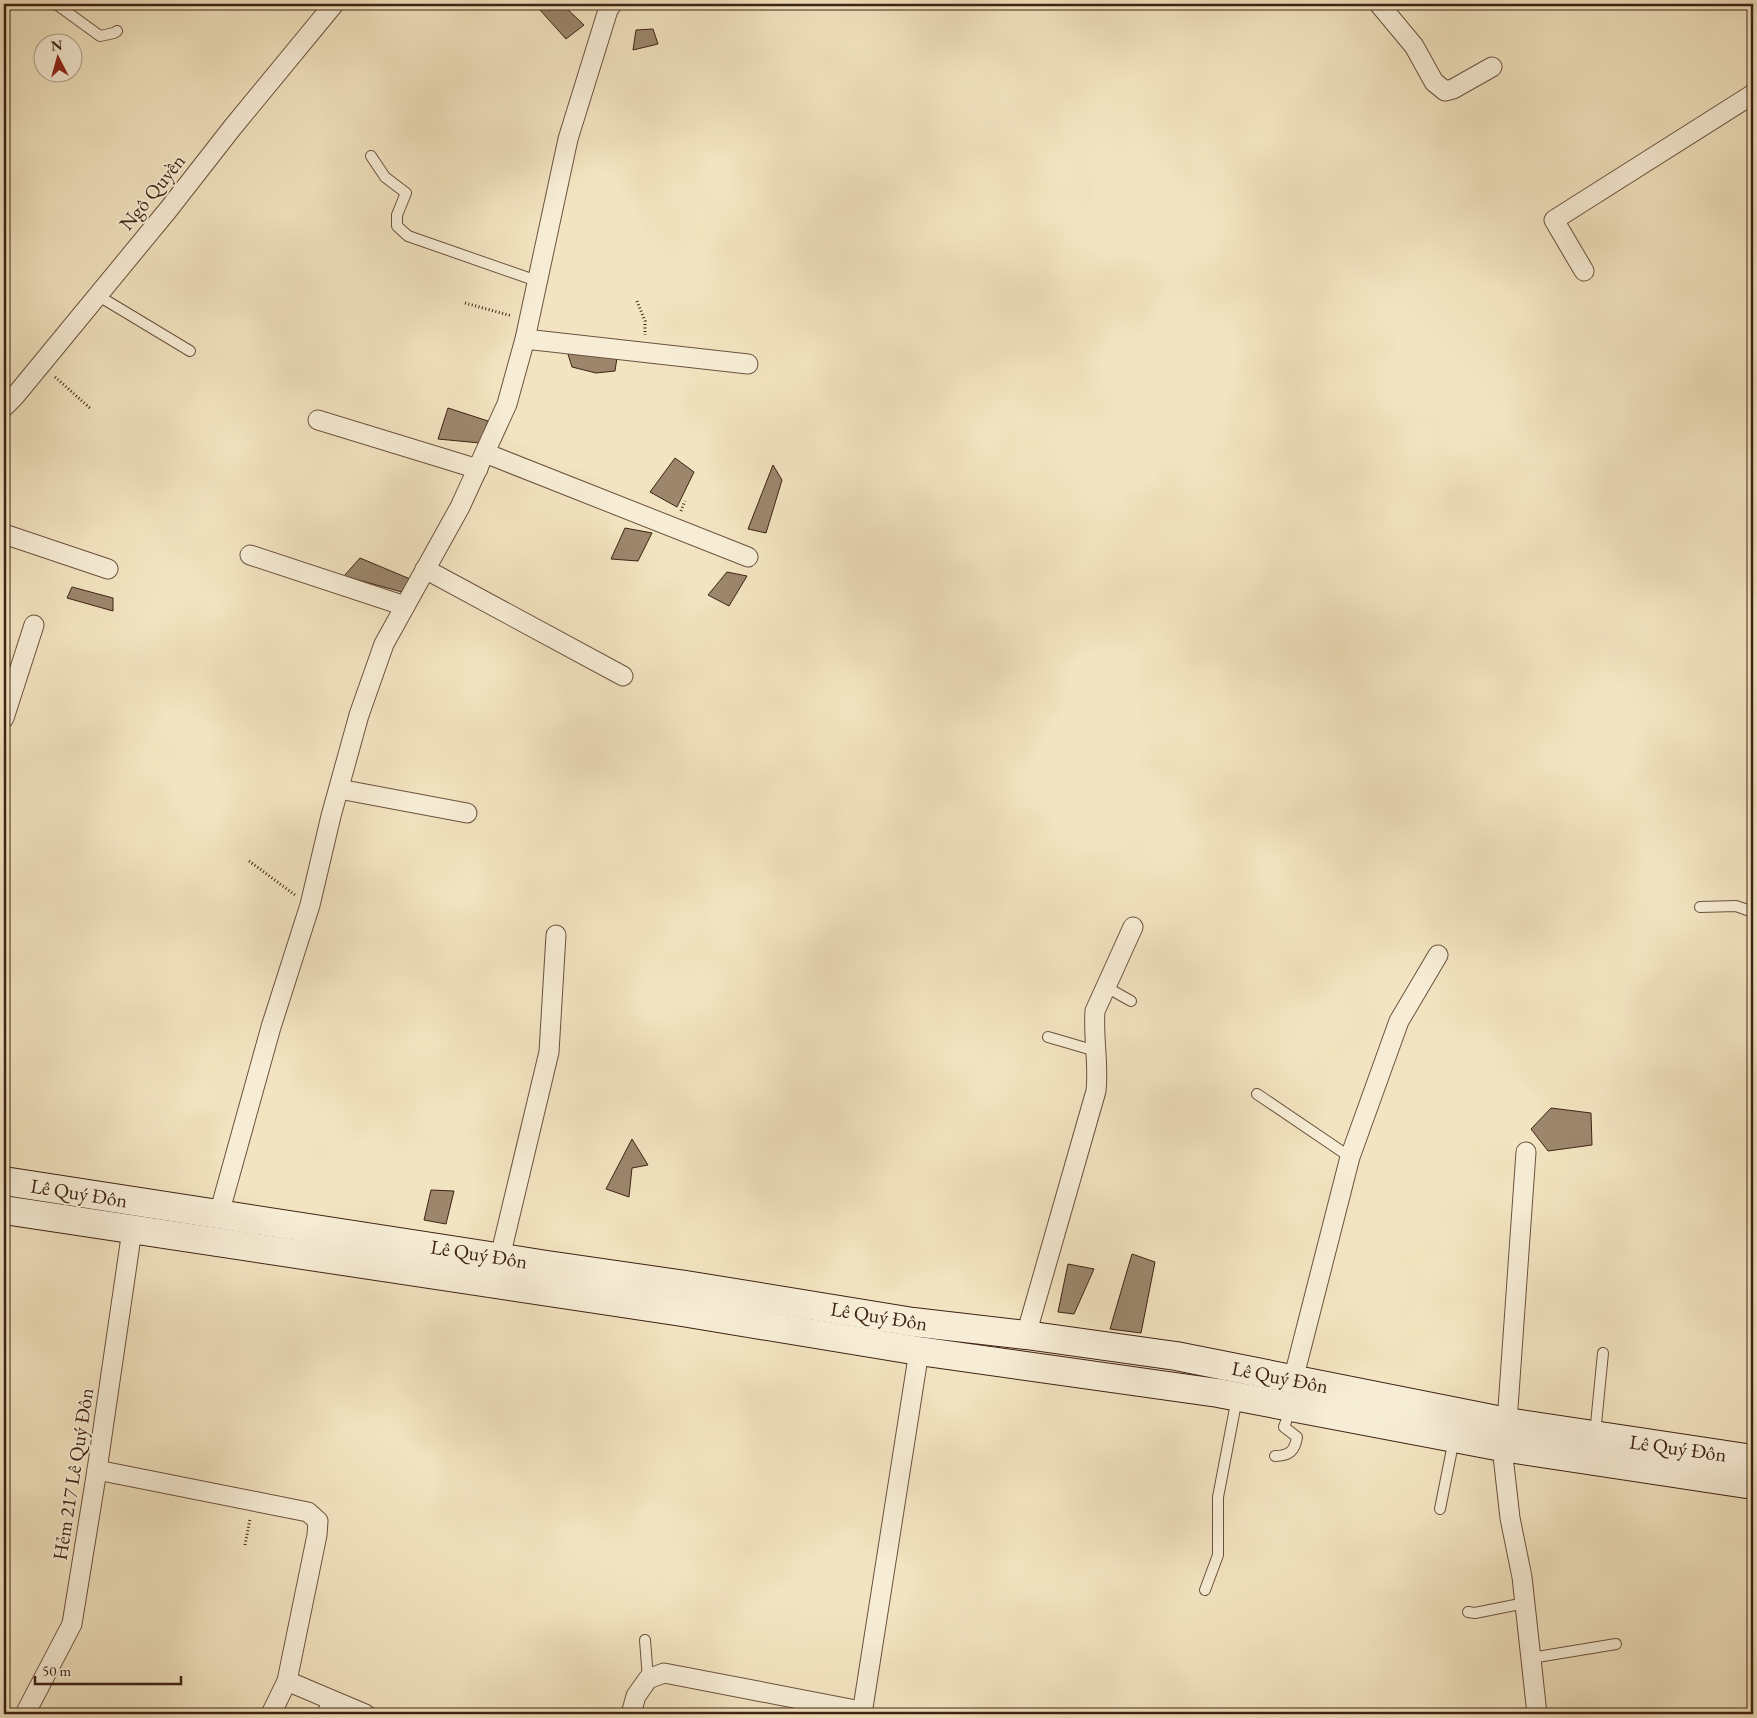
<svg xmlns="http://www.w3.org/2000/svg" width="1757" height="1718" viewBox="0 0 1757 1718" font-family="'EB Garamond',serif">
<rect width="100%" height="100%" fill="#f2e4c0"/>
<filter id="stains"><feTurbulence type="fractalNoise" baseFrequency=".004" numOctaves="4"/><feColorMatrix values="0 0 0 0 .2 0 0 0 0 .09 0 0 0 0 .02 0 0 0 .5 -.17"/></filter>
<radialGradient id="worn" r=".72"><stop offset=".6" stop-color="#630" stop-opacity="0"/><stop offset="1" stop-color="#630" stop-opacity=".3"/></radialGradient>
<!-- building -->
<g fill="#9c876d" stroke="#3e2213">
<path d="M553,4h9l22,21 -18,14 -26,-29z"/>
<path d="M653,29l5,15 -25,6 3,-20z"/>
<path d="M567,351h51l-3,20 -19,2 -24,-6z"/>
<path d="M448,408l40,13 -8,22 -42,-4z"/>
<path d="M675,458l19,14 -17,35 -27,-15z"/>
<path d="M773,465l9,15 -16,53 -18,-4z"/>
<path d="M625,528l27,5 -14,28 -27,-2z"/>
<path d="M360,558l55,23 -13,11 -58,-16z"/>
<path d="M727,572l20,4 -18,30 -21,-11z"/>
<path d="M72,587l41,11v13l-46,-13z"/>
<path d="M1551,1108l40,5 1,32 -44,6 -17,-22z"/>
<path d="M632,1139l16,26 -16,3 -3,29 -23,-8z"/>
<path d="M431,1190l23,1 -8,33 -22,-4z"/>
<path d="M1132,1254l23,8 -14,71 -31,-4z"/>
<path d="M1068,1264l26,5 -20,45 -16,-2z"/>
</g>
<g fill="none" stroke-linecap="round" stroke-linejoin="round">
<defs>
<g id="lane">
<path d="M56,4l44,32 14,-3 3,-2"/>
<path d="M371,156l14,21 21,16 -9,22v11l11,10 129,45"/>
<path d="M97,295l93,56"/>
<path d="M1700,907l36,-1 17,6"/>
<path d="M1106,987l25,14"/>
<path d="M1048,1037l48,14"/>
<path d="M1257,1094l93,63"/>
<path d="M1595,1434l8,-81"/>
<path d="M1275,1456c14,0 20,-5 22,-19l-13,-10 7,-19"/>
<path d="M1440,1509l14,-70"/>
<path d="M1205,1590l13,-35v-58l19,-99"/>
<path d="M1468,1612l7,1 50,-10"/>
<path d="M645,1640l3,39"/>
<path d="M1531,1658l85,-14"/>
<path d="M322,1714l6,-15"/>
</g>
<g id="street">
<path d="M1379,4l35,42 20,36 11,9 8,-2 39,-22"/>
<path d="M1584,271l-30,-51 199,-126"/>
<path d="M525,339l223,25"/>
<path d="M4,407l11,-11 153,-186 64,-82 102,-124"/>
<path d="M318,420l160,49"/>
<path d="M485,453l263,104"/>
<path d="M4,534l104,35"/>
<path d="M250,555l155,51"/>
<path d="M425,569l198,107"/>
<path d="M4,718l30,-93"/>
<path d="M339,789l128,24"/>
<path d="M1526,1152l-19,270 -5,25 8,71 12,59 15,137"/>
<path d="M219,1214l52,-187 39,-122 21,-89 28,-101 25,-71 76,-137 47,-103 18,-65 43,-200 40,-129 4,-6"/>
<path d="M500,1257l49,-205 7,-117"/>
<path d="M1026,1335l70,-244c3,-27 -3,-53 -1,-80l38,-84"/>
<path d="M1293,1380l57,-223 49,-136 39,-66"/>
<path d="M97,1470l211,42 10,9 -1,14 -30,146 -16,33"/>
<path d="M287,1681l78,33"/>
<path d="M25,1714l47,-90 25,-154 35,-240"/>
<path d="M631,1714l5,-18 12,-17 16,-6 197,38"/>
<path d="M862,1714l57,-363"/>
</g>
<g id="secondary">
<path d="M4,1181l543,84 139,20 227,37 113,13 150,21 331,66 246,37"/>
<path d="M4,1210l678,102 237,39 299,42 284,54 251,38"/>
</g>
</defs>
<!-- lane casing -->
<use href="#lane" stroke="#6b523e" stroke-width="12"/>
<!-- street casing -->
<use href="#street" stroke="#6b523e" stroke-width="21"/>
<!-- secondary casing -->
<use href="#secondary" stroke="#3e2213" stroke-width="30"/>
<!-- path -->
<g stroke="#3e2213" stroke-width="3" stroke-dasharray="1 2.5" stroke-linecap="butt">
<path d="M637,301l8,20v14"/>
<path d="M465,303l47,13"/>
<path d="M55,377l36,32"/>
<path d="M681,511l4,-10"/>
<path d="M249,861l46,34"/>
<path d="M245,1545l5,-26"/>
</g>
<!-- lane -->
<use href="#lane" stroke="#f7edd6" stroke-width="10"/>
<!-- street -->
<use href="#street" stroke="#f7edd6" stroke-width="19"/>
<!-- secondary -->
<use href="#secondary" stroke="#f7edd6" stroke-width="28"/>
</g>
<g text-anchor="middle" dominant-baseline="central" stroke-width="4" stroke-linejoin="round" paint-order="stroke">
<!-- street labels -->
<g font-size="20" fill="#3e2213" stroke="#f7edd6">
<text transform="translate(152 192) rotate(-51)">Ngô Quyền</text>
<text transform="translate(79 1193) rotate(9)">Lê Quý Đôn</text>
<text transform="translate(479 1254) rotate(9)">Lê Quý Đôn</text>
<text transform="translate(879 1316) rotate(9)">Lê Quý Đôn</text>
<text transform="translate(1280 1377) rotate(11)">Lê Quý Đôn</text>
<text transform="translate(1678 1448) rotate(8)">Lê Quý Đôn</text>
<text transform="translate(73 1474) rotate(-81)">Hẻm 217 Lê Quý Đôn</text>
</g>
</g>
<!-- margin -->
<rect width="1757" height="1718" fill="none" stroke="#f2e4c0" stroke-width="20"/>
<rect x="5" y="5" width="1747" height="1708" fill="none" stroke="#3e2213" stroke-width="2.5"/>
<rect x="10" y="10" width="1737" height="1698" fill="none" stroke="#3e2213"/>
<!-- north arrow -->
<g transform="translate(58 58) rotate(354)"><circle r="24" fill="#f7edd6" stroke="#ad9c88"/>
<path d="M0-4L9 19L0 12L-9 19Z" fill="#8f2418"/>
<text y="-8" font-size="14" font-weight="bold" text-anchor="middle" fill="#3e2213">N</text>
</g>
<!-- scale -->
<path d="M35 1676v8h146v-8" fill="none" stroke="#3e2213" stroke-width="2.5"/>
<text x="42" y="1676" font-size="15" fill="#3e2213" stroke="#f7edd6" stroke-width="4" paint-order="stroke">50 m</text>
<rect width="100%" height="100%" filter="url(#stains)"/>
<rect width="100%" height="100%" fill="url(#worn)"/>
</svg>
